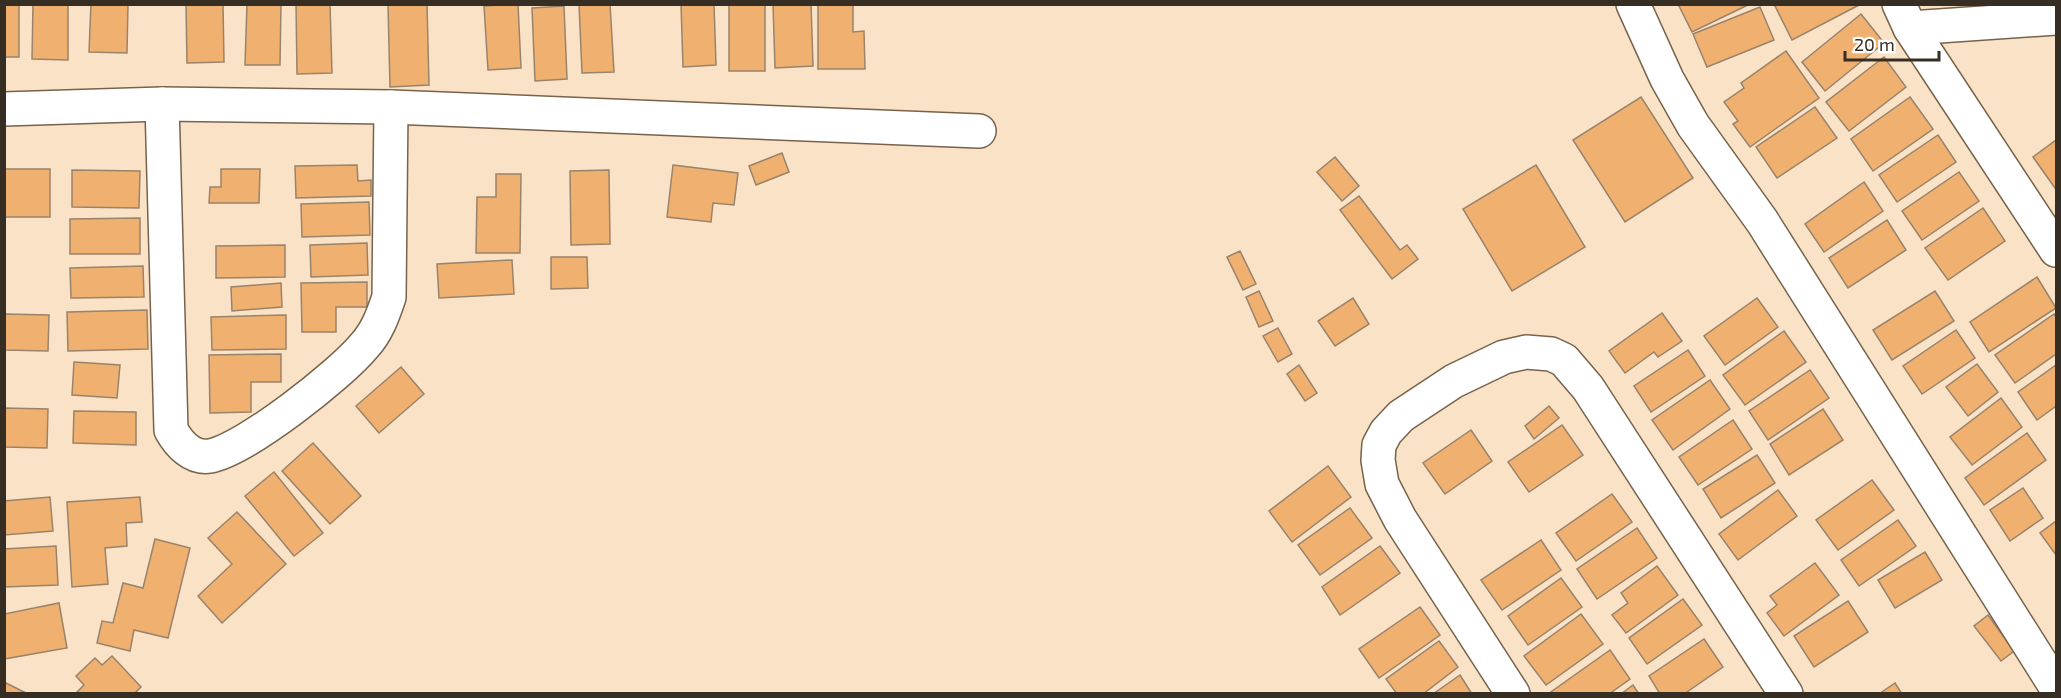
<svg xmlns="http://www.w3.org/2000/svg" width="2061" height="698" viewBox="0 0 2061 698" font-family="'Exo 2',sans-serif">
<rect width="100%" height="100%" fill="#fae2c7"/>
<!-- building -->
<g fill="#f0b170" stroke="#9a836b" stroke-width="1.5">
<rect x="4" y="4" width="15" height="53"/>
<path d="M33,4h35v56l-36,-1z"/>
<path d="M91,4h37l-1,49 -38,-1z"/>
<path d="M186,4h37l1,58 -37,1z"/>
<path d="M247,4h34l-1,61h-35z"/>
<path d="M296,4h34l2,69 -35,1z"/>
<path d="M427,4l2,81 -39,2 -2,-82z"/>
<path d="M518,4l3,64 -33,2 -4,-64z"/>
<path d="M579,4h31l4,68 -32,1z"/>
<path d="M681,4h33l2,61 -33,2z"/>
<rect x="729" y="4" width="36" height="67"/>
<path d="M773,4h38l2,62 -38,2z"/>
<path d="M818,4h35v28l11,-1 1,38h-47z"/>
<path d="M1678,4h72l-58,28z"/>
<path d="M1774,4h87l-69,36z"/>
<path d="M564,6l3,73 -32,2 -3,-73z"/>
<path d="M1760,7l14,33 -67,27 -14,-33z"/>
<path d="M1861,14l23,29 -59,48 -23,-29z"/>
<path d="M1786,51l33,47 -69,49 -17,-23 5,-3 -14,-19 20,-14 -3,-5z"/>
<path d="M1884,57l22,30 -57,44 -23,-29z"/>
<path d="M1641,97l52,81 -68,44 -52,-82z"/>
<path d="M1910,97l23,32 -60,42 -22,-32z"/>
<path d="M1815,107l22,31 -60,40 -21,-31z"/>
<path d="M1938,135l18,27 -59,40 -18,-27z"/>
<path d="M2056,140v47l-1,1 -22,-31z"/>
<path d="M782,153l7,19 -33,13 -7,-19z"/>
<path d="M1335,157l24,29 -17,15 -25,-29z"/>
<path d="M357,165l1,16 13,-1v16l-75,2 -1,-32z"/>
<path d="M673,165l65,8 -4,32 -21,-2 -2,19 -44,-5z"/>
<path d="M1536,165l49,82 -73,44 -49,-82z"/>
<rect x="4" y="169" width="46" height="48"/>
<path d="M221,169h39l-1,34h-50l1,-16h11z"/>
<path d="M72,170l68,1 -1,37 -67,-1z"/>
<path d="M609,170l1,74 -39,1 -1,-74z"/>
<path d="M1959,172l20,29 -57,39 -20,-29z"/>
<path d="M496,174h25l-1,79h-44l1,-56h19z"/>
<path d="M1864,182l19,29 -59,41 -19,-28z"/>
<path d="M1359,196l41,54 7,-5 11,14 -26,20 -52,-69z"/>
<path d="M369,202l1,33 -68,2 -1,-33z"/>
<path d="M1983,208l22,33 -57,39 -23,-32z"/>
<path d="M140,218v36h-70v-35z"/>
<path d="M1887,220l19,30 -58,38 -19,-30z"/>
<path d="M367,243l1,32 -57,2 -1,-32z"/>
<path d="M285,245v32l-69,1v-32z"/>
<path d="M1240,251l16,33 -13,6 -16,-33z"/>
<path d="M551,257h36l1,31 -37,1z"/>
<path d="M512,260l2,34 -75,4 -2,-34z"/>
<path d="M143,266l1,31 -73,1 -1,-30z"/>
<path d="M2037,277l19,31 -67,44 -19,-30z"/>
<path d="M367,282v25h-31v25h-34l-1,-49z"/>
<path d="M281,283l1,24 -50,4 -1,-24z"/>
<path d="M1259,291l14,30 -14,6 -13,-30z"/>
<path d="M1935,291l19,30 -62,39 -19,-30z"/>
<path d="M1353,298l16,26 -34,22 -17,-25z"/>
<path d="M1757,298l21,29 -53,38 -21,-29z"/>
<path d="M147,310l1,39 -80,2 -1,-39z"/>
<path d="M1662,313l20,28 -24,16 -4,-5 -29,21 -16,-22z"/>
<path d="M4,314l45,1 -1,36 -44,-1z"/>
<path d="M2054,314l2,3v37l-41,29 -20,-28z"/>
<path d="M286,315v34l-74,1 -1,-33z"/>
<path d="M1278,328l14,26 -14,8 -15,-26z"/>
<path d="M1956,330l19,28 -53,36 -19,-28z"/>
<path d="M1784,331l22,31 -61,43 -22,-30z"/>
<path d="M1688,350l17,26 -54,36 -17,-26z"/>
<path d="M281,354v28h-30v30l-41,1 -1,-58z"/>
<path d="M74,362l46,3 -3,33 -45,-3z"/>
<path d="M1977,364l21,28 -30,24 -22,-29z"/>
<path d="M1299,365l18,28 -12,8 -18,-27z"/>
<path d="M2056,365v41l-19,14 -19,-28z"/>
<path d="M401,367l23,27 -45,39 -23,-27z"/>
<path d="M1810,370l19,28 -61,42 -19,-29z"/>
<path d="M1710,380l20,29 -57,41 -21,-30z"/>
<path d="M2001,398l21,29 -50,38 -22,-28z"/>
<path d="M1549,406l10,12 -25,21 -9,-13z"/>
<path d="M4,408l44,1 -1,39 -43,-1z"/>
<path d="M1823,409l20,31 -54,35 -19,-31z"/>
<path d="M74,411l62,1v33l-63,-2z"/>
<path d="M1733,420l19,29 -54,36 -19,-28z"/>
<path d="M1562,425l21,30 -54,37 -21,-30z"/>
<path d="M1471,430l21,31 -47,33 -22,-31z"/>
<path d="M2027,433l19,27 -62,45 -19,-27z"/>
<path d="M313,443l48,53 -31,28 -48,-53z"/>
<path d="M1757,455l18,28 -54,35 -18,-29z"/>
<path d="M1328,466l23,31 -59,45 -23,-31z"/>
<path d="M274,472l49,61 -29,23 -49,-60z"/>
<path d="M1872,480l22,30 -56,40 -22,-30z"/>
<path d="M2023,488l20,30 -33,23 -20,-31z"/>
<path d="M1778,490l19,26 -59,44 -19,-26z"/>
<path d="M1612,494l20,28 -56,39 -20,-28z"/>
<path d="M50,497l3,34 -49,4v-34z"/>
<path d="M140,497l2,25 -16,1 1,23 -22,2 3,36 -36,3 -5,-85z"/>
<path d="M1350,508l22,30 -52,37 -22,-30z"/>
<path d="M237,512l49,52 -64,59 -24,-27 34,-32 -24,-26z"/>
<path d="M1898,520l18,26 -57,40 -18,-26z"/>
<path d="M2056,521v34l-16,-22z"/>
<path d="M1637,528l20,30 -60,41 -20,-30z"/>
<path d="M155,539l35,9 -22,90 -34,-8 -4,21 -33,-8 5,-22 11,2 10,-40 20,5z"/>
<path d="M1541,540l20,30 -59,40 -21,-30z"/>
<path d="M56,546l2,39 -54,2v-38z"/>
<path d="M1380,546l20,27 -60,42 -18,-28z"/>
<path d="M1925,552l17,28 -47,28 -17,-28z"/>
<path d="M1815,563l24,32 -55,41 -17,-23 10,-8 -7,-9z"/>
<path d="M1657,566l21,29 -52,38 -14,-18 16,-12 -7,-10z"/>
<path d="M1561,578l21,29 -54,38 -20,-29z"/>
<path d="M1683,599l19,26 -55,39 -18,-26z"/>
<path d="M1848,601l20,31 -54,35 -20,-31z"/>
<path d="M59,603l8,45 -63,11v-45z"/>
<path d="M1420,607l20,28 -61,43 -20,-29z"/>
<path d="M1581,614l22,30 -57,41 -22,-29z"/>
<path d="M1988,615l26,36 -13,10 -27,-35z"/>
<path d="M1704,639l19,28 -39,27h-24l-11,-18z"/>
<path d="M1439,641l19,26 -35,27h-26l-11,-15z"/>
<path d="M1610,650l20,29 -21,15h-61z"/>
<path d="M112,656l29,31 -7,7h-59l9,-9 -8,-9 19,-18 7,7z"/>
<path d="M1460,675l12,19h-39z"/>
<path d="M4,682l24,12h-24z"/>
<path d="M1895,683l7,11h-23z"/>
<path d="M1633,685l6,9h-18z"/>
</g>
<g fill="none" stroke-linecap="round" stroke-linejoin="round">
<defs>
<g id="minor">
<path d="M1633,4l34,75 26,46 69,96 294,466"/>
<path d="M1899,4l11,24 146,222"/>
<path d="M1910,28l146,-10"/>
<path d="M162,104l9,326c8,14 21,29 39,26 36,-7 130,-81 154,-110 13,-14 19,-31 25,-49l2,-190"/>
<path d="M4,109l158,-5 229,3 588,24"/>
<path d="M1513,694l-113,-175 -18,-35 -4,-24 1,-15 7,-13 15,-16 53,-35 50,-24 22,-5 25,2 13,6 24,28 198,306"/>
</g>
</defs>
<!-- minor casing -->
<use href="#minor" stroke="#77634b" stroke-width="36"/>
<!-- minor -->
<use href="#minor" stroke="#fff" stroke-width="33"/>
</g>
<!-- border -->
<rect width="2061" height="698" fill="none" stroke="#362d23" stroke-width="12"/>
<!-- scale -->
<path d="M1845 51v9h94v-9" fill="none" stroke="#362d23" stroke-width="3"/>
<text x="1854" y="51" font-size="18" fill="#362d23" stroke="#ffffff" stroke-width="4.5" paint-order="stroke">20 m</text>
</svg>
